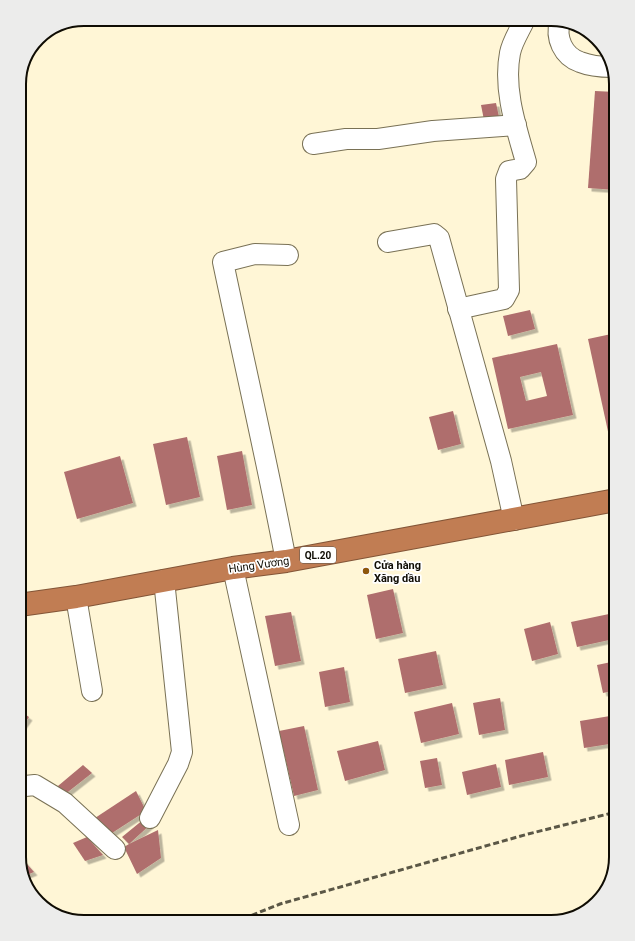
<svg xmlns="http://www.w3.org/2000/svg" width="635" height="941" viewBox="0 0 635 941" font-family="Roboto,sans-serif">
<defs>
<filter id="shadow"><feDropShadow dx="3.5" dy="3.5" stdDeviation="0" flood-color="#0004"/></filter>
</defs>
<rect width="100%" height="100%" fill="#fff6d6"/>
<!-- building -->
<g fill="#af6e6d" fill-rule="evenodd" filter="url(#shadow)">
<path d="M595,91l21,1v98l-28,-2z"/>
<path d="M496,103l3,14 -15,3 -3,-15z"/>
<path d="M530,310l5,19 -27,7 -5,-20z"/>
<path d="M616,333v116l-4,1 -24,-111z"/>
<path d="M557,344l16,71 -65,14 -16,-71zM541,372l6,24 -21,5 -6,-24z"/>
<path d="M453,411l8,33 -23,6 -9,-33z"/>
<path d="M187,437l13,60 -34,8 -13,-61z"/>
<path d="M242,451l10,54 -25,5 -10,-54z"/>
<path d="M120,456l13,47 -56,16 -13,-47z"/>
<path d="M393,589l10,44 -27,6 -9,-44z"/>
<path d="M291,612l10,49 -26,5 -10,-50z"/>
<path d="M609,614l5,25 -37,8 -6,-25z"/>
<path d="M550,622l8,32 -26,7 -8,-32z"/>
<path d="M436,651l7,34 -38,8 -7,-34z"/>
<path d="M616,661v29l-13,3 -6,-28z"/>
<path d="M344,667l6,35 -25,5 -6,-35z"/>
<path d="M500,698l5,32 -26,5 -6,-32z"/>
<path d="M452,703l7,31 -38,9 -7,-31z"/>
<path d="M19,710l10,7 -10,14z"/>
<path d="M616,715v28l-32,5 -4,-27z"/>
<path d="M304,726l14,64 -24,6 -15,-65z"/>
<path d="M378,741l7,29 -40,11 -8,-30z"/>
<path d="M543,752l5,25 -39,8 -4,-25z"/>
<path d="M437,758l5,27 -17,3 -5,-27z"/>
<path d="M496,764l5,23 -34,8 -5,-23z"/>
<path d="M83,765l9,8 -33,26 -7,-8z"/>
<path d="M136,791l10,20 -34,22 -17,-15z"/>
<path d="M144,819l8,4 -23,21 29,-14 3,28 -24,16 -13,-27 5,-3 -7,-7z"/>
<path d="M87,837l16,18 -18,6 -12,-18z"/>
<path d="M19,855l15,17 -10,4z"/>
</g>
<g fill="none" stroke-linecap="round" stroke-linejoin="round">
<defs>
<g id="minor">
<path d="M560,21c-5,17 3,35 20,41 10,4 21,5 32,5"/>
<path d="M313,144l33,-5h32l55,-8 83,-6"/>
<path d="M388,242l46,-8 5,4 62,223 13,59"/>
<path d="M458,309l46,-10 5,-9 -3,-111 3,-8 11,-2 6,-7c-10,-35 -23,-73 -16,-109 2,-11 10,-23 15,-34"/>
<path d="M286,561c-19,-100 -42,-199 -63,-299l32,-8 33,1"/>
<path d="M233,568l56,257"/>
<path d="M76,597l16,94"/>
<path d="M19,789l6,-3 10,-1 30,18 50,46"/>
<path d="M150,818l28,-54 4,-12 -18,-172"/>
</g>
<path id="highway" d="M19,605l57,-8 157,-29 53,-7 330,-61"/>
</defs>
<!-- minor casing -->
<use href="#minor" stroke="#797155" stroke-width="22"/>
<!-- highway casing -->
<use href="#highway" stroke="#835537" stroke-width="24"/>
<!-- minor -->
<use href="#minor" stroke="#fff" stroke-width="20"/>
<!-- highway -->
<use href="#highway" stroke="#c17d53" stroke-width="22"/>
<!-- rail -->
<path stroke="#5b5746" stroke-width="3" stroke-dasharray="6 3" stroke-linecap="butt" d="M235,922l45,-18 248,-70 88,-22"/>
</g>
<!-- markers -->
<circle fill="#8d560b" stroke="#fff" stroke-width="1.5" cx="366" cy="571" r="4"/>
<g text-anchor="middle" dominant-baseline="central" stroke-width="3.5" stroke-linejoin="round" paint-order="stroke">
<!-- shield labels -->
<rect fill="#fff" stroke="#57554f" stroke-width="1" x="300" y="547" width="36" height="16" rx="3"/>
<g font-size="10" font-weight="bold" fill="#0f0c03">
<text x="318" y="555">QL.20</text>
</g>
<!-- street labels -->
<g font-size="11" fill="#0f0c03" stroke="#fff">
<text transform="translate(259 565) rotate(-8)">Hùng Vương</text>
</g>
<!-- poi labels -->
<g font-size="11" font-weight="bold" fill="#0f0c03" stroke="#fff" text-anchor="start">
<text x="374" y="565">Cửa hàng<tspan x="374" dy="13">Xăng dầu</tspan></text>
</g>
</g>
<!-- crop -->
<path d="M0 0H635V941H0ZM84 26H551A58 58 0 0 1 609 84V857A58 58 0 0 1 551 915H84A58 58 0 0 1 26 857V84A58 58 0 0 1 84 26Z" fill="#ececeb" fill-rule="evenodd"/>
<path fill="none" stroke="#0f0c03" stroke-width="2" d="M84 26H551A58 58 0 0 1 609 84V857A58 58 0 0 1 551 915H84A58 58 0 0 1 26 857V84A58 58 0 0 1 84 26Z"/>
</svg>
